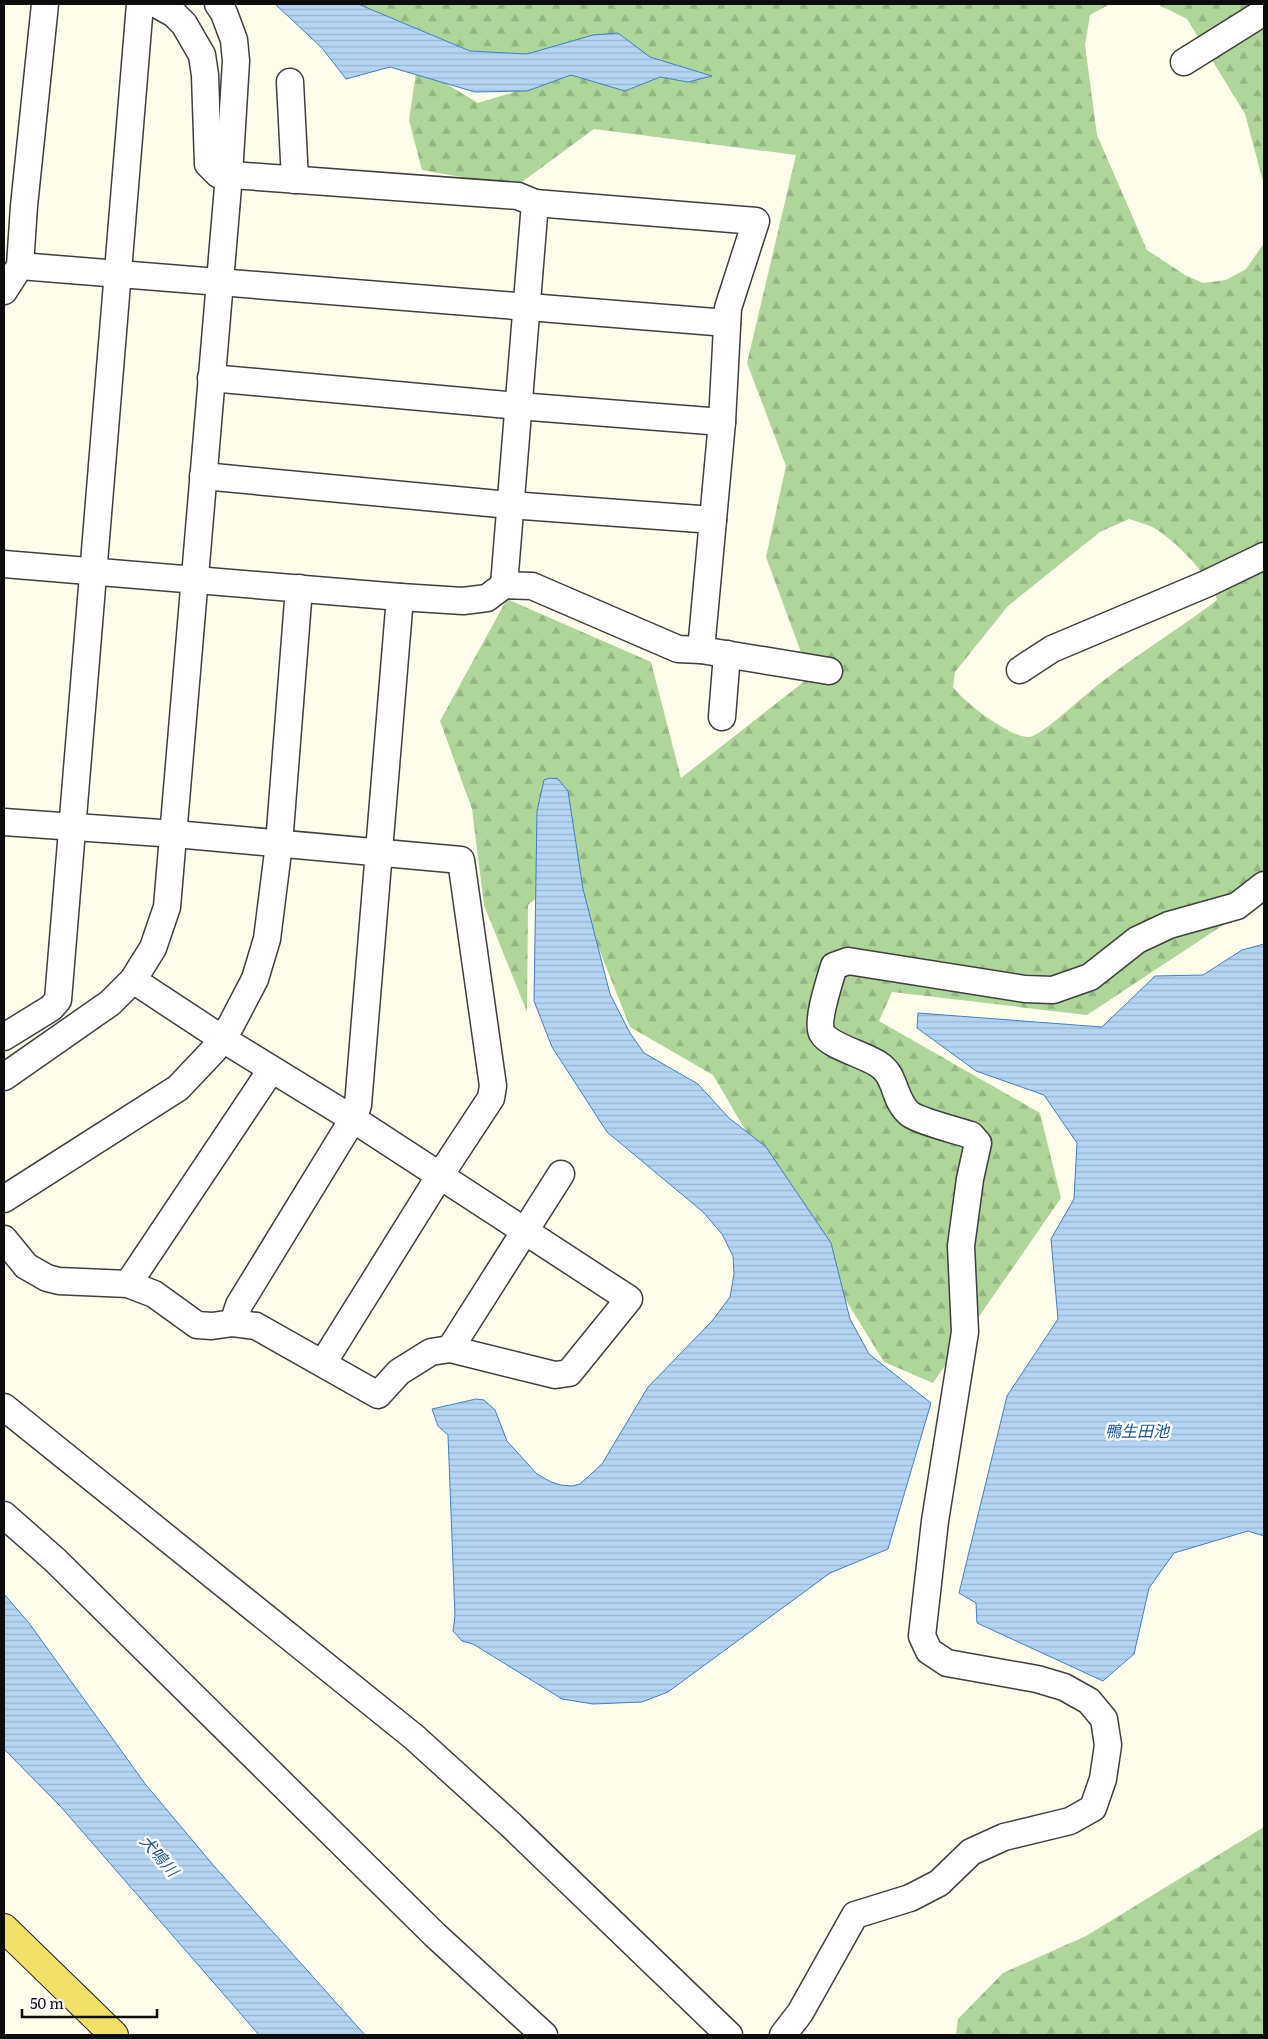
<svg xmlns="http://www.w3.org/2000/svg" width="1268" height="2039" viewBox="0 0 1268 2039" font-family="Literata,'Noto Sans JP',serif">
<defs>
<pattern id="forest-firs" width="22" height="20" patternUnits="userSpaceOnUse" patternTransform="scale(1.25)"><rect width="22" height="20" fill="#add698"/><path d="M5 1l3.5 6h-7zM16 11l3.5 6h-7z" fill="#94b682"/></pattern>
<pattern id="water-rules" width="6" height="5" patternUnits="userSpaceOnUse" patternTransform="scale(1.25)"><rect width="6" height="5" fill="#b3d4f3"/><path d="M0 2.5h6" fill="none" stroke="#99b5cf"/></pattern>
</defs>
<rect width="100%" height="100%" fill="#fefdec"/>
<!-- forest -->
<g fill="url(#forest-firs)" fill-rule="evenodd">
<path d="M358,4h752l-20,11 -5,30 12,90 50,115 38,25 18,8 23,-3 20,-11 18,-26v655l-177,117 -195,-23 -13,29 161,92 21,85 -128,185 -49,-21 -58,-94 -113,-193 -83,-48 -62,-156 -40,34 -1,107 -43,-107 -12,-96 -32,-88 67,-122 144,63 30,116 129,-101 -44,-120 20,-91 -39,-103 49,-208 -202,-26 -79,58 -93,-17 -13,-50 8,-54 61,37 93,-28 -44,-21 -57,-3zM1129,519c8,3 18,5 25,9 19,10 60,52 63,72 -44,34 -94,62 -136,99 -10,8 -41,37 -52,38 -19,1 -65,-35 -76,-50l2,-15 53,-66 92,-74z"/>
<path d="M1157,4h107v181l-19,-71 -58,-95z"/>
<path d="M1264,1827v208h-308l2,-16 45,-46 83,-37z"/>
</g>
<!-- water -->
<g fill="url(#water-rules)" stroke="#3e81c6">
<path d="M275,4h83l112,47 57,3 66,-19 25,-2 32,24 62,19 -24,6 -28,-5 -35,14 -54,-16 -44,16 -52,1 -85,-25 -44,12 -24,-31z"/>
<path d="M550,778l8,1 10,12 15,98 27,105 20,39 14,20 54,31 31,34 37,29 65,96 19,76 19,35 62,49 -43,146 -58,24 -162,119 -26,10 -49,2 -31,-5 -89,-55 -11,-3 -9,-10 2,-15 -7,-181 -10,-9 -6,-17 44,-10 8,1 11,10 12,31 30,33 14,8 10,3 11,1 8,-2 22,-20 46,-77 64,-66 18,-24 4,-23 -1,-18 -11,-22 -19,-22 -96,-80 -55,-85 -18,-46 3,-190 7,-31z"/>
<path d="M1264,944v592l-16,-5 -74,22 -25,35 -15,66 -31,27 -126,-58 -1,-20 -17,-10 48,-197 51,-77 -7,-80 23,-40 3,-56 -33,-48 -68,-24 -59,-43 1,-15 184,14 53,-51 48,-1 39,-25z"/>
<path d="M4,1594l25,29 117,162 68,81 151,169h-106l-198,-228 -57,-58z"/>
</g>
<g fill="none" stroke-linecap="round" stroke-linejoin="round">
<defs>
<g id="minor">
<path d="M1184,62l80,-50"/>
<path d="M290,82l5,98"/>
<path d="M20,266l707,57"/>
<path d="M4,291l16,-25 4,-60 21,-202"/>
<path d="M211,378l307,28 204,16"/>
<path d="M203,476l307,29 203,15"/>
<path d="M4,564l396,33 63,4 24,-3 17,-13 28,1 146,63 23,1 21,-228 6,-114 28,-87 -221,-18 -17,-7 -300,-22 -10,-10 -3,-89 -3,-20 -18,-31 -10,-10 -18,-10"/>
<path d="M504,585l31,-382"/>
<path d="M701,650l128,21"/>
<path d="M1020,670l32,-21 154,-65 58,-28"/>
<path d="M722,717l5,-63"/>
<path d="M4,822l171,12 286,26 32,226 -2,12 -52,79 -116,186"/>
<path d="M4,1037l47,-29 7,-8 82,-996"/>
<path d="M4,1077l106,-74 23,-23 20,-32 14,-41 62,-732 7,-114 -2,-21 -10,-27 -6,-9"/>
<path d="M4,1199l174,-111 36,-38 17,-25 24,-46 12,-40 12,-95 20,-256"/>
<path d="M4,1239l22,27 21,12 12,3 69,3 26,10 43,31 15,1 21,-3 23,3 122,69 21,-23 32,-20 19,-3 105,26 14,-2 60,-74 -276,-180 -132,-81 -88,-58"/>
<path d="M128,1284l143,-214"/>
<path d="M233,1323l6,-18 114,-186 5,-14 42,-508"/>
<path d="M450,1349l111,-175"/>
<path d="M4,1407l410,330 97,88 218,210"/>
<path d="M4,1515l51,45 380,375 109,100"/>
<path d="M783,2035l17,-22 55,-98 55,-17 29,-15 32,-31 33,-15 66,-16 23,-13 10,-29 5,-34 -4,-26 -15,-18 -25,-14 -27,-8 -90,-16 -18,-12 -7,-15 13,-115 30,-189 -4,-86 9,-67 8,-36 -7,-8c-13,-4 -52,-14 -61,-21 -17,-13 -13,-39 -32,-50 -13,-9 -49,-18 -56,-31 -6,-12 8,-53 12,-67l14,-5 177,28 28,1 37,-13 47,-37 32,-15 68,-19 27,-21"/>
</g>
<path id="major" d="M4,1928l110,107"/>
</defs>
<!-- minor casing -->
<use href="#minor" stroke="#3f3f3f" stroke-width="29"/>
<!-- major casing -->
<use href="#major" stroke="#1d1d1d" stroke-width="30"/>
<!-- minor -->
<use href="#minor" stroke="#fff" stroke-width="26"/>
<!-- major -->
<use href="#major" stroke="#f2e068" stroke-width="28"/>
</g>
<g text-anchor="middle" dominant-baseline="central" stroke-width="5" stroke-linejoin="round" paint-order="stroke">
<!-- water labels -->
<g font-size="16" font-style="italic" fill="#1c5497" stroke="#fff">
<text x="1137" y="1430">鴨生田池</text>
<text transform="translate(160 1855) rotate(49)">犬鳴川</text>
</g>
</g>
<!-- border -->
<rect width="1268" height="2039" fill="none" stroke="#0c0c0c" stroke-width="10"/>
<!-- scale -->
<path d="M22 2009v8h135v-8" fill="none" stroke="#0c0c0c" stroke-width="2.5"/>
<text x="30" y="2009" font-size="15" fill="#0c0c0c" stroke="#ffffff" stroke-width="4" paint-order="stroke">50 m</text>
</svg>
